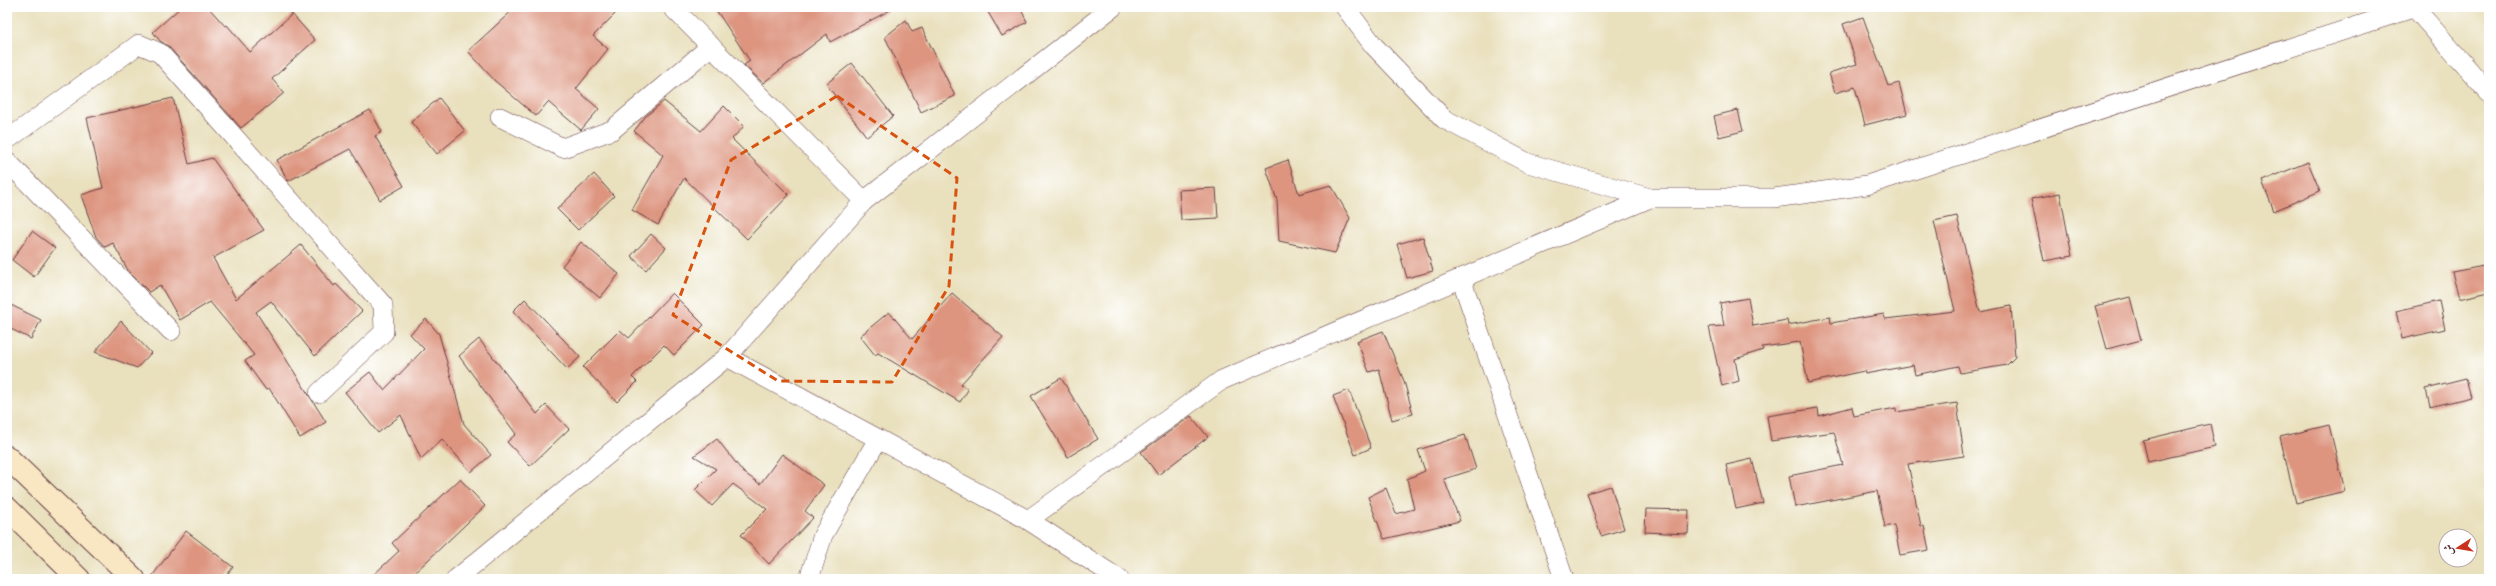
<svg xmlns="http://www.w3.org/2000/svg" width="2496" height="586" viewBox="0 0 2496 586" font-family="'IM FELL DW Pica',Amiri,serif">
<rect width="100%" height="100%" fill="#fff"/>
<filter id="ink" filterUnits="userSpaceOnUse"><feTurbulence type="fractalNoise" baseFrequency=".025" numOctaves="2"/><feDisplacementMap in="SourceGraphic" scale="8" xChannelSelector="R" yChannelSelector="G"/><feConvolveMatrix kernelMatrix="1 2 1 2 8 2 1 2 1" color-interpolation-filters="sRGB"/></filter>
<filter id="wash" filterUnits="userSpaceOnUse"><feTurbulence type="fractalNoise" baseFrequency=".012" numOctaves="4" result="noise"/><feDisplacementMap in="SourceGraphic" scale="16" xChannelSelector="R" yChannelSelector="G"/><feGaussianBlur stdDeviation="0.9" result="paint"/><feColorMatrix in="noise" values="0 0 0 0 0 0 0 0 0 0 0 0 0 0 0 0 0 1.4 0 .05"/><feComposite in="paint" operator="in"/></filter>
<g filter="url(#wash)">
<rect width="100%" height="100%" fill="#e9e0bd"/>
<g id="blocks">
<!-- building -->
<g fill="#dd9580">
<path d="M181,7h27l17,19 2,-1 23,27 42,-38 23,26 -43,39 12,14 -43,35 -73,-82 -8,-5 -7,-9z"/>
<path d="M516,7h106l-29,29 15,13 -32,40 23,20 -18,21 -33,-28 -12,14 -41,-35 -27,-30z"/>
<path d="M714,7h182l-66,35 -3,-8 -64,49 -19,-18 6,-4z"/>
<path d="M985,7h35l7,15 -25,14z"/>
<path d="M1863,17l25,69 11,-3 8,31 -42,11 -10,-38 -20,6 -6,-20 28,-9 -14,-40z"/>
<path d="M906,20l6,12 10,-4 33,68 -34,16 -36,-75z"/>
<path d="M852,63l41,53 -26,21 -41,-53z"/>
<path d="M173,98l16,66 23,-6 52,72 -51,28 23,41 65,-54 33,41 2,-2 26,27 -47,45 -44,-55 -15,11 70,110 -26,16 -31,-50 -3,2 -21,-29 9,-6 -44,-53 -30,18 -20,-35 -11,7 -20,-20 -16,-29 -8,4 -9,-10 -15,-42 22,-7 -16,-70z"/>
<path d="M439,98l26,33 -28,23 -26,-32z"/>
<path d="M664,101l37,30 23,-25 20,20 -12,13 57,56 -42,44 -63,-61 -26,47 -26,-15 31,-55 -29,-24 12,-15z"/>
<path d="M370,110l12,22 -7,4 29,50 -24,14 -30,-51 -62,32 -11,-21z"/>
<path d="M1738,110l5,21 -24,6 -5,-21z"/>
<path d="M1288,160l11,34 32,-9 19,33 -15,35 -56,-12 -2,-41 -11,-32z"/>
<path d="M2308,162l12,29 -46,20 -12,-30z"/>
<path d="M594,174l20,22 -36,34 -21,-21z"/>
<path d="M1216,188l2,30 -37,2 -2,-30z"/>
<path d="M2060,193l12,63 -28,5 -13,-62z"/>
<path d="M1957,216l23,96 31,-6 4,51 -8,8 -47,8 -2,-7 -43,9 -2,-10 -48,9 -1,-3 -56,12 -8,-41 -38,5 1,3 -28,9 4,22 -17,5 -13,-59 15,-1 -4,-23 28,-5 5,28 34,-6 1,5 42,-8 1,6 53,-9 1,5 70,-8 -21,-90z"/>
<path d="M32,231l23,17 -21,29 -22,-17z"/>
<path d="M651,234l15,14 -20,22 -15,-14z"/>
<path d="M1423,237l10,34 -26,7 -10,-34z"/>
<path d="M581,242l38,32 -19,24 -38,-32z"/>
<path d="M2489,265v27l-30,7 -7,-27z"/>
<path d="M672,293l32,32 -30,30 -10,-10 -32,32 5,5 -20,20 -34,-35 37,-37 9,8z"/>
<path d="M952,293l51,44 -42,47 7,6 -8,12 -82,-49 -3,2 -15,-19 29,-24 23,27z"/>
<path d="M2130,297l11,43 -34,9 -12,-43z"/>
<path d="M525,299l55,58 -13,12 -54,-58z"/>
<path d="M2439,301l6,28 -43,10 -6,-28z"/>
<path d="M7,303l34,17 -10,19 -24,-12z"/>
<path d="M426,319l13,15 25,90 27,31 -20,17 -29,-33 -21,20 -20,-44 -23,18 -33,-41 25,-20 14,18 40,-41 -14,-15z"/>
<path d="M121,321l30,32 -14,15 -42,-16z"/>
<path d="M1383,331l21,50 9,33 -21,6 -13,-51 -10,3 -12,-31z"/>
<path d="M479,339l58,75 9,-9 23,24 -39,37 -23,-24 9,-8 -57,-78z"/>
<path d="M1061,378l37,61 -30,18 -37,-61z"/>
<path d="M2466,379l5,18 -41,10 -4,-18z"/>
<path d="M1349,390l22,58 -16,7 -22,-59z"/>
<path d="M1957,403l7,53 -56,8 13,62h3l5,24 -29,5 -6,-30 -9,2 -8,-36 -82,16 -6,-31 54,-11 -9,-33 -63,9 -4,-25 51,-8 1,8 33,-9 2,9 42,-8v4z"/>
<path d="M1191,416l17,21 -50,38 -17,-23z"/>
<path d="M2210,424l5,23 -67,15 -5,-22z"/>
<path d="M2329,425l16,66 -49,12 -16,-66z"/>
<path d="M1465,435l11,34 -32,10 16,42 -76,18 -16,-42 18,-9 10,26 18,-5 -7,-30 18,-8 -7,-21z"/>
<path d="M717,439l26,33 17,12 22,-30 42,31 -19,26 8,7 -44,46 -28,-29 26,-26 -34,-25 -21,22 -17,-16 21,-21 -22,-13z"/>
<path d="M1752,459l11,44 -27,6 -10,-44z"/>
<path d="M460,479l25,27 -77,73h-39l30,-28 -7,-8z"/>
<path d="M1611,486l13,43 -23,7 -14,-43z"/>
<path d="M1646,509l43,1 -1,24 -43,-2z"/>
<path d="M186,531l47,36 -9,12h-74z"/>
</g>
</g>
</g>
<g filter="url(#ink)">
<use href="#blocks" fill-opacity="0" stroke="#623c41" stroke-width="1"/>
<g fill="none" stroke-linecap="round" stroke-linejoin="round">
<defs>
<g id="street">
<path d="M672,7l192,194 249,-194"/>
<path d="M1345,7l29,39 70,73 84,44 122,35h124l93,-13 549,-178"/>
<path d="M2414,7l75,86"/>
<path d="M500,117l63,31 49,-18 99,-84"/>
<path d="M7,140l132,-96 21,9 223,252 1,27 -65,61"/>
<path d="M7,161l164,170"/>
<path d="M1461,278l103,301"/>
<path d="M727,357l301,163 91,59"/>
<path d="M1028,520l194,-140 428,-182"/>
<path d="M456,579l271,-222 137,-156"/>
<path d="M809,579l14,-44 55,-96"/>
</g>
<g id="secondary">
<path d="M7,457l127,122"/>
<path d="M7,508l72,71"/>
</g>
</defs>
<!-- street casing -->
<use href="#street" stroke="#623c41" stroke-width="20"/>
<!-- secondary casing -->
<use href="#secondary" stroke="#623c41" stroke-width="24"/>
<!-- street -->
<use href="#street" stroke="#fff" stroke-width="19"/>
<!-- secondary -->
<use href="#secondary" stroke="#f9e7c3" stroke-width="22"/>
</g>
</g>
<!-- marked area -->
<path fill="none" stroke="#d8530f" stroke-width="3" stroke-dasharray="8 5" stroke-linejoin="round" d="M837,96l120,82 -8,108 -57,96 -114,-1 -105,-66 58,-155z"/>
<!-- margin -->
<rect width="2496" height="586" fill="none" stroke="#fff" stroke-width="24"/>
<!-- north arrow -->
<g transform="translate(2458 548) rotate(258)"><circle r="19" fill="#ffffff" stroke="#b7a5aa"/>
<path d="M0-3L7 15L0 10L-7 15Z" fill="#c8321e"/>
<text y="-6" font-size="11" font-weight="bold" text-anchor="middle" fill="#4a1f2b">ش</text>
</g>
</svg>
